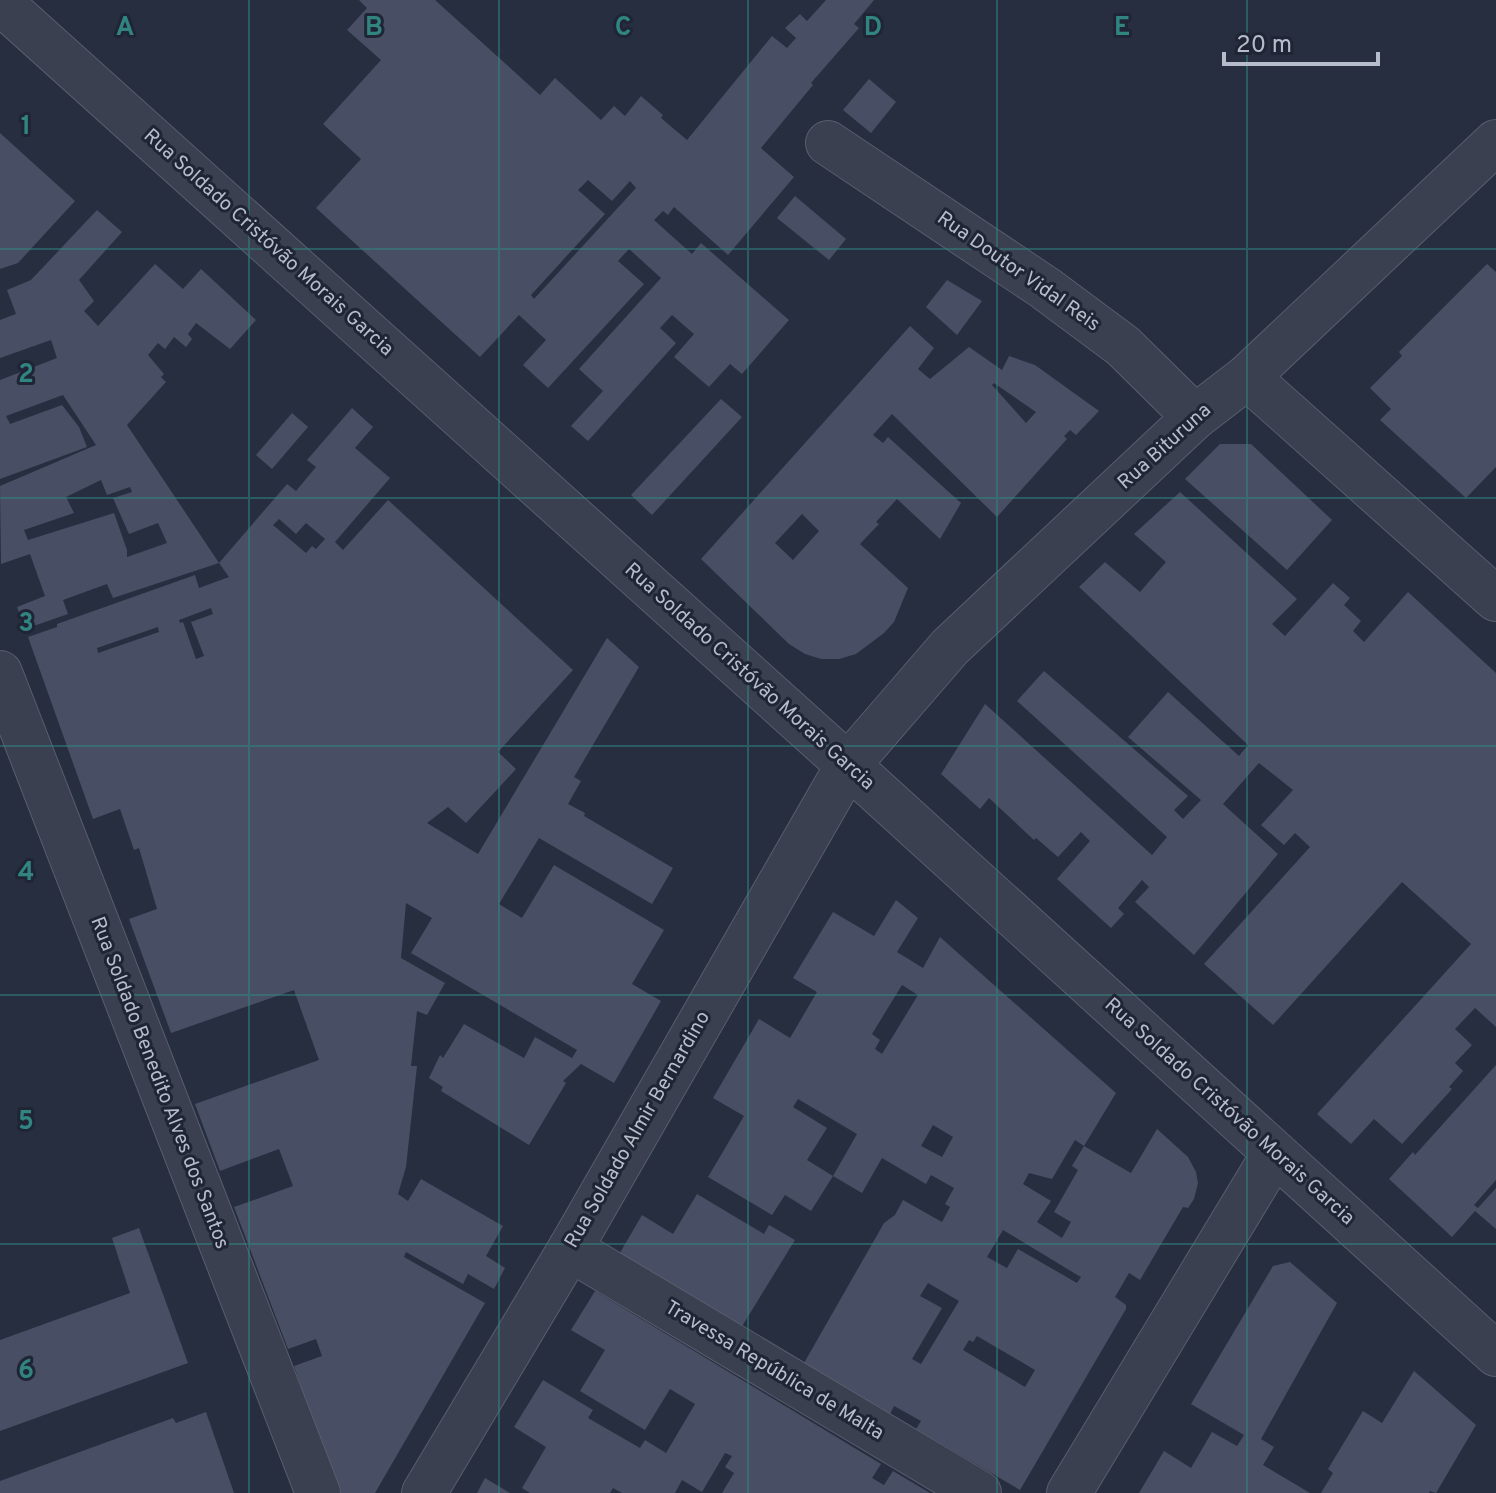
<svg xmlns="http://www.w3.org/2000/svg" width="1496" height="1493" viewBox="0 0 1496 1493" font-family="Overpass,sans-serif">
<rect width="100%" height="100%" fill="#262e40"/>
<!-- building -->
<g fill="#484f64" fill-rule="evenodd">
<path d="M359,0h76l105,95 15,-17 46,42 13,-14 11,10 16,-20 22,19 -2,3 26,22 85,-104 15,12 9,-10 -11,-10 15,-14 7,7 19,-21h48l-20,24 5,4 -48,55 2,2 -52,63 33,29 -66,78 -54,-48 -6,8 -5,-4 -9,9 38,34 9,-11 88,77 -47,54 -12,-10 -21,23 -35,-30 20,-23 -22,-19 -12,13 16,15 -88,98 -17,-15 32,-35 -24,-22 82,-91 -32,-29 -11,12 26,23 -96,104 -25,-23 23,-25 -27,-25 -39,42 -164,-149 45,-49 -38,-35 58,-64 -34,-30 20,-22zM588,180l24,21 18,-20 6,7 -102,111 -3,-4 74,-81 -27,-24z"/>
<path d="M869,79l27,23 -25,31 -28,-23z"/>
<path d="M0,133l75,68 -57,62 -18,6z"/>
<path d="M795,196l51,43 -17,21 -52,-42z"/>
<path d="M97,210l25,22 -43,48 15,21 -10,10 14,15 57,-62 28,25 18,-20 55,51 -26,29 -34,-26 -8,11 4,5 -6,8 -12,-10 -9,12 -7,-6 -10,12 16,19 -3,3 5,5 -39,43 92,138 -106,35 -6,-14 -44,16 5,14 -43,15 -8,-22 28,-11 -15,-42 -29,10 -1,-78 96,-41 -33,-50 -57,21 4,8 52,-19 17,22 8,20 -87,32v-99l57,-22 -6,-18 -51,18v-38l16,-6 -9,-24 24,-10zM101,480l6,15 23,-8 2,5 -19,6 16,36 29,-11 9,20 -40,14v-7l-13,-37 -86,27 -4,-10 50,-17 -8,-16z"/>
<path d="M1487,264l9,8v195l-30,31 -86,-78 11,-11 -21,-21 32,-32 -3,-4z"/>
<path d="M947,280l35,21 -25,34 -31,-28z"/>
<path d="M910,326l24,22 -16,21 12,10 39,-32 33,23 7,-14 26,9 64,46 -23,24 -6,-5 -6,6 3,3 -70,78 -105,-103 -19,21 10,8 5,-6 73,66 -21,36 -43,-40 -21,23 3,2 -19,20 48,44 -14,34 -10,11 -28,21 -17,5h-18l-16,-5 -16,-10 -88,-85zM994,383l42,29 -10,11 -34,-38zM802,514l17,17 -26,29 -18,-17z"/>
<path d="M721,399l21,18 -90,98 -21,-20z"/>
<path d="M352,408l21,19 -18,21 35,30 -55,64 8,8 45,-50 185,170 -75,82 18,17 -50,54 -18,-16 -21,16 51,31 129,-216 32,29 -65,110 7,4 -13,23 17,9 -1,3 89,52 -21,36 -113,-66 -40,66 23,14 32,-53 110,65 -32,54 29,17 -47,82 -33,-19 -18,17 3,2 -37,62 -88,-54 2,-4 -14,-9 11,-23 3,3 21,-34 60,34 11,-21 37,21 5,-8 -166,-97 21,-35 -26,-15 -5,55 44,25 -18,32 -10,-4 -6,55h6l-11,101 -8,27 10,7 13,-22 82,47 -17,30 19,12 -11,21 -26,-15 -5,10 -57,-32 -2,5 81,46 -110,190h-41l-4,-21 -36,-106 28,-10 -6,-17 -28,10 -54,-142 59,-21 -14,-37 -59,22 -25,-67 124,-44 -25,-70 -123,43 -42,-114 28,-10 -18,-61 -5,2 -14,-41 -27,10 -65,-182 29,-10v-3l138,-49 4,13 30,-11 -10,-14 68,-79 9,7 20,-24 -9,-7zM279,519l17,15 10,-11 19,16 -9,10 -4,-3 -6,7 -33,-28zM211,608l2,6 -22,8 13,34 -8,3 -13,-37 -3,1 -1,-3zM158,627l1,5 -61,21 -1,-5z"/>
<path d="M292,413l16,14 -36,42 -16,-14z"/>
<path d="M1220,444h31l81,76 -45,50 -102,-91z"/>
<path d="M1180,492l117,107 -25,25 13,12 48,-53 17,15 -6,7 17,16 -8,10 11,11 44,-50 88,81v354l-21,-19 -20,21 17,16 -17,18 8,8 -14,16 3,2 -50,55 -28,-25 -23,25 -34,-30 154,-170 -69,-62 -129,143 -69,-61 106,-117 -15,-14 -11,12 -23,-20 32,-35 -34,-27 -36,41 55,50 -84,101 -59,-53 14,-15 -7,-7 -24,28 6,6 -13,14 -54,-49 33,-38 -9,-9 -23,25 -22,-19 -2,2 -45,-42 -9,11 -39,-35 44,-70 167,151 15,-18 -150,-136 27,-30 144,125 -14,14 9,9 18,-19 -73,-63 40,-45 71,64 9,-11 -169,-158 26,-25 35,30 26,-30 -32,-28z"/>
<path d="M896,900l22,18 -21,34 26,16 17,-31 176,156 -32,53 -9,-6 -23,39 -23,-6 -6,11 28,17 -14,21 25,16 9,-16 -17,-10 24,-42 -6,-4 12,-20 47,27 26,-44 31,28 8,15 2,11 -4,16 -6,9 -5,-1 -43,73 -11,-7 -14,24 11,8v4l-106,181 -104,-61 5,-8 -27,-15 -4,8 -86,-51 80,-140 11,-8 8,-15 39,22 8,-15 -5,-3 9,-16 -23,-13 -5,9 -44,-26 -20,35 -29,-17 24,-42 -59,-35 -5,8 34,21 -20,32 26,16 -22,35 -26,-16 -13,20 -64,-38 36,-61 -31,-18 46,-79 31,19 27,-46 -24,-14 40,-66 41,24zM902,985l16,10 -36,59 -7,-5 5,-9 -8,-6zM933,1125l20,12 -11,20 -21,-11zM1003,1230l71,43 7,4 -4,6 -59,-34 -11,19 -20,-11zM928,1283l31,18 -38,63 -9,-5 30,-51 -22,-12zM977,1336l58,34 -10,17 -62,-37 6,-10 4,2z"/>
<path d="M1496,1065v115l-22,25 4,3 18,-20v41l-21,-18 -23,26 -63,-58 24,-27 2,3z"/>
<path d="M697,1194l67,40 5,-9 26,15 -54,88 -124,-70 25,-43 31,19z"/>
<path d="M139,1228l49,135 -188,68v-91l130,-47 -18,-55z"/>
<path d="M1290,1262l47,41 -76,136 13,8 -11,18 47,28h-171l25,-42 27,17 21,-36 25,14 7,-11 -53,-31 82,-138z"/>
<path d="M595,1291l286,173 -9,14 12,7 9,-14 37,22h-208l12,-20 -9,-6 7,-11 -7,-3 -23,39 -20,-12 -7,13h-53l-9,-5 -3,5h-80l-8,-5 24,-41 -32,-20 29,-47 50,30 -5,8 52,30 5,-8 21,13 29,-49 -25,-15 -25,41 -65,-39 25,-41 -34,-20z"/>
<path d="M1414,1371l62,54 -40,68 -6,-2 -1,2h-108l12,-20 -5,-4 35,-58 19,12z"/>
<path d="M206,1412l28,81h-234v-12l173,-63 3,5z"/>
<path d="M485,1478l25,15h-33z"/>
</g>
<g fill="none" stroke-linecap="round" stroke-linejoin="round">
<defs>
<g id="minor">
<path d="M0,2l848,763 648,589"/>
<path d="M828,143l217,145 78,58 72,71"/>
<path d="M1247,377l249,222"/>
<path d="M0,673l318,820"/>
<path d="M570,1249l409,244"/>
<path d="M424,1493l146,-244 278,-484 102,-118 245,-230 52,-40 249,-235"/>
<path d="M1069,1493l205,-339"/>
</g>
</defs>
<!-- minor casing -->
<use href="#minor" stroke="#585e6d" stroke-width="46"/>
<!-- minor -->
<use href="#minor" stroke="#3a4050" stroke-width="44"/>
</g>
<!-- grid -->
<path fill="none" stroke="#318480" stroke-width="2" stroke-opacity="0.55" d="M249,0v1493M499,0v1493M748,0v1493M997,0v1493M1247,0v1493M0,249h1496M0,498h1496M0,746h1496M0,995h1496M0,1244h1496"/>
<g text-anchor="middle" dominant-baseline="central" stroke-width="6" stroke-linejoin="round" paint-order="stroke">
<!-- street labels -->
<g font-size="20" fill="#b7bcca" stroke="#1f2535">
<text transform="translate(268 243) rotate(42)">Rua Soldado Cristóvão Morais Garcia</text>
<text transform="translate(1018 272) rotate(35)">Rua Doutor Vidal Reis</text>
<text transform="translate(1165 447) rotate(-42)">Rua Bituruna</text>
<text transform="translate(749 677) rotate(42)">Rua Soldado Cristóvão Morais Garcia</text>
<text transform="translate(159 1083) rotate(69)">Rua Soldado Benedito Alves dos Santos</text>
<text transform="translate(1229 1112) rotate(42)">Rua Soldado Cristóvão Morais Garcia</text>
<text transform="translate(638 1130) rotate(-60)">Rua Soldado Almir Bernardino</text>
<text transform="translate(774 1371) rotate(31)">Travessa República de Malta</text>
</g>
</g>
<g font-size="26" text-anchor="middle" font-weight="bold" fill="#318480" stroke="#1f2535" stroke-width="6" stroke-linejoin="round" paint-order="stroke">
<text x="125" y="35">A</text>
<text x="374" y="35">B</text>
<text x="623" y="35">C</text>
<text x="873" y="35">D</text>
<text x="1122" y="35">E</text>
<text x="26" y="134">1</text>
<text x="26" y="382">2</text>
<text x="26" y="631">3</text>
<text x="26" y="880">4</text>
<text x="26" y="1129">5</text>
<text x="26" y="1378">6</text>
</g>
<!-- scale -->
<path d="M1224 52v12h154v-12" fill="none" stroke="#b7bcca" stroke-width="4"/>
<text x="1236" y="52" font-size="24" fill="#b7bcca" stroke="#1f2535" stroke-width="6" paint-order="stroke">20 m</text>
</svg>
